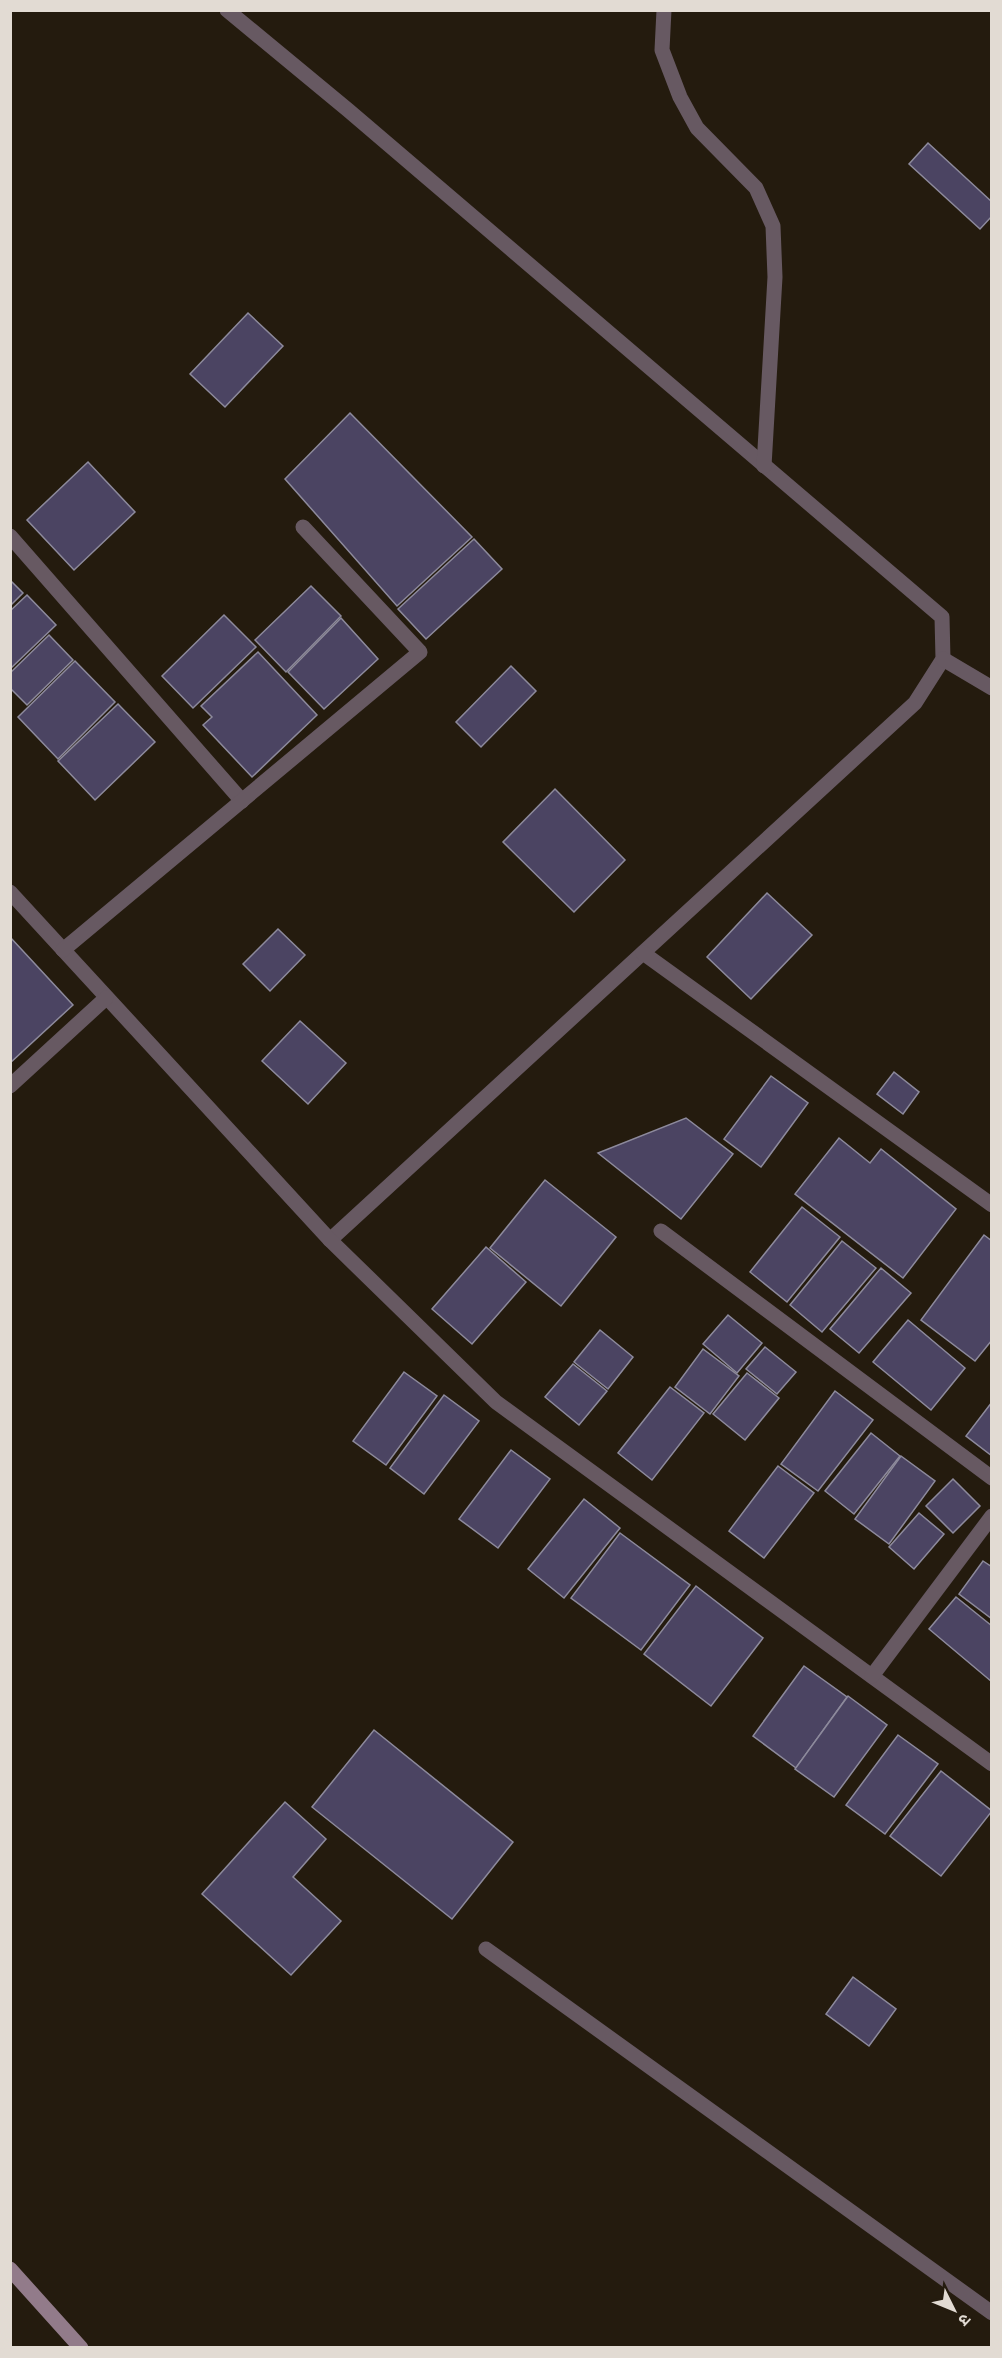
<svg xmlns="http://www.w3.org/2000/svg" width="1002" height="2358" viewBox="0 0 1002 2358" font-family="'Fira Sans','Noto Sans Devanagari',sans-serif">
<rect width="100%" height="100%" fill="#241b0e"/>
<!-- building -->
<g fill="#4b4462" stroke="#8d8a9c" stroke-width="1.5">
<path d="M928,143l64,59v14l-12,13 -71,-65z"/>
<path d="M248,313l35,33 -58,61 -35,-33z"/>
<path d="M350,413l122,124 -75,69 -112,-127z"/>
<path d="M88,462l47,50 -61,58 -47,-50z"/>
<path d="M474,539l28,30 -76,70 -28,-30z"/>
<path d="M10,580l13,13 -13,13z"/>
<path d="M311,586l30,30 -55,56 -31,-32z"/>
<path d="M27,595l29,30 -46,44v-58z"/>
<path d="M224,615l32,32 -63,61 -31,-32z"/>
<path d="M341,618l37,41 -54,50 -36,-37z"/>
<path d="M49,635l24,25 -46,45 -17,-17v-15z"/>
<path d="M258,652l59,63 -65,62 -49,-52 9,-8 -11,-11z"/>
<path d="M75,661l40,41 -57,57 -40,-42z"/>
<path d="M511,666l25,25 -55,56 -25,-25z"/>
<path d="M118,704l37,38 -60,58 -37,-39z"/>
<path d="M555,789l70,71 -51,52 -71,-70z"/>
<path d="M767,893l45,42 -61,64 -44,-42z"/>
<path d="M278,929l27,26 -35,36 -27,-27z"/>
<path d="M10,937l63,68 -63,58z"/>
<path d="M300,1021l46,42 -38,41 -46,-43z"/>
<path d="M894,1072l25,20 -16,22 -26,-20z"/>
<path d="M771,1076l37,27 -47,64 -37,-28z"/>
<path d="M686,1118l47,36 -52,65 -83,-66z"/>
<path d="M839,1138l31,25 11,-14 75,60 -53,69 -108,-84z"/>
<path d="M545,1180l71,57 -55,69 -71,-58z"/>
<path d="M802,1207l38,30 -53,65 -37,-30z"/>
<path d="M984,1235l8,6v99l-17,21 -54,-41z"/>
<path d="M842,1241l34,27 -54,64 -32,-27z"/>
<path d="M486,1247l40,35 -54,62 -40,-35z"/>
<path d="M881,1268l30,25 -52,60 -29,-24z"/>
<path d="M728,1315l34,28 -25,30 -34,-29z"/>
<path d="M908,1320l57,48 -34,42 -58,-48z"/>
<path d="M600,1330l33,27 -25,32 -34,-27z"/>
<path d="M765,1347l31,25 -19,22 -31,-25z"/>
<path d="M703,1349l36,27 -29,38 -35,-27z"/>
<path d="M573,1364l34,27 -28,34 -34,-28z"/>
<path d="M404,1372l33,24 -51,69 -33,-24z"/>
<path d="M747,1373l32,25 -34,42 -32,-26z"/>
<path d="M670,1387l34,26 -52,67 -34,-27z"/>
<path d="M835,1391l38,29 -55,71 -37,-27z"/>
<path d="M444,1395l35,26 -55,73 -34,-26z"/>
<path d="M992,1402v54l-26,-20z"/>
<path d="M871,1433l29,23 -46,58 -29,-23z"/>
<path d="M511,1450l39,29 -52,69 -39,-29z"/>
<path d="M901,1456l34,25 -46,63 -34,-25z"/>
<path d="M778,1466l36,27 -50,65 -35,-27z"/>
<path d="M953,1479l27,27 -27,27 -27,-27z"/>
<path d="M584,1499l36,29 -56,70 -36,-29z"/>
<path d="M919,1513l25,21 -30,35 -25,-22z"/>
<path d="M620,1533l70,52 -49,65 -70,-52z"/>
<path d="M983,1561l9,6v52l-33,-25z"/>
<path d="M696,1586l67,52 -52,68 -67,-52z"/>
<path d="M956,1597l36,29v56l-63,-53z"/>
<path d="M804,1666l43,31 -51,71 -43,-32z"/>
<path d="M848,1696l39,29 -53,72 -39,-28z"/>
<path d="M374,1730l139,112 -61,77 -140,-112z"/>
<path d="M898,1735l40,29 -53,70 -39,-29z"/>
<path d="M941,1771l51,40 -51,65 -51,-40z"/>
<path d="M285,1802l41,37 -33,38 48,44 -50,54 -89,-81z"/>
<path d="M853,1977l43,32 -27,37 -43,-32z"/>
</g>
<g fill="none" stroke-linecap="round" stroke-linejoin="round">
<!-- street -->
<g stroke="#675962" stroke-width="15">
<path d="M227,10l121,100 594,507 1,42 -28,44 -585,537"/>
<path d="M664,10l-2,40 18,47 17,31 59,60 17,38 2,51 -11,189"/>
<path d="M10,536l232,265"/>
<path d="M943,659l49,29"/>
<path d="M10,892l320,348 166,162 496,362"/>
<path d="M63,950l357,-298 -117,-125"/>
<path d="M643,953l349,252"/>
<path d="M10,1086l96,-88"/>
<path d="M661,1231l331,247"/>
<path d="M872,1676l120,-160"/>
<path d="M486,1949l506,364"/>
</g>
<!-- secondary -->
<path stroke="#927b8a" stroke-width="15" d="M10,2269l71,79"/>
</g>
<!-- border -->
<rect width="1002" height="2358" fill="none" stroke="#e2dbd3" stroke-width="24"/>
<!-- north arrow -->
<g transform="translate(954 2310) rotate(133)" stroke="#241b0e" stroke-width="4.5" paint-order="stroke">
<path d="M0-4.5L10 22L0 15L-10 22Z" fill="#e2dbd3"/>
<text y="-9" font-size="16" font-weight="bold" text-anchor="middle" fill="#e2dbd3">उ</text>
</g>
</svg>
